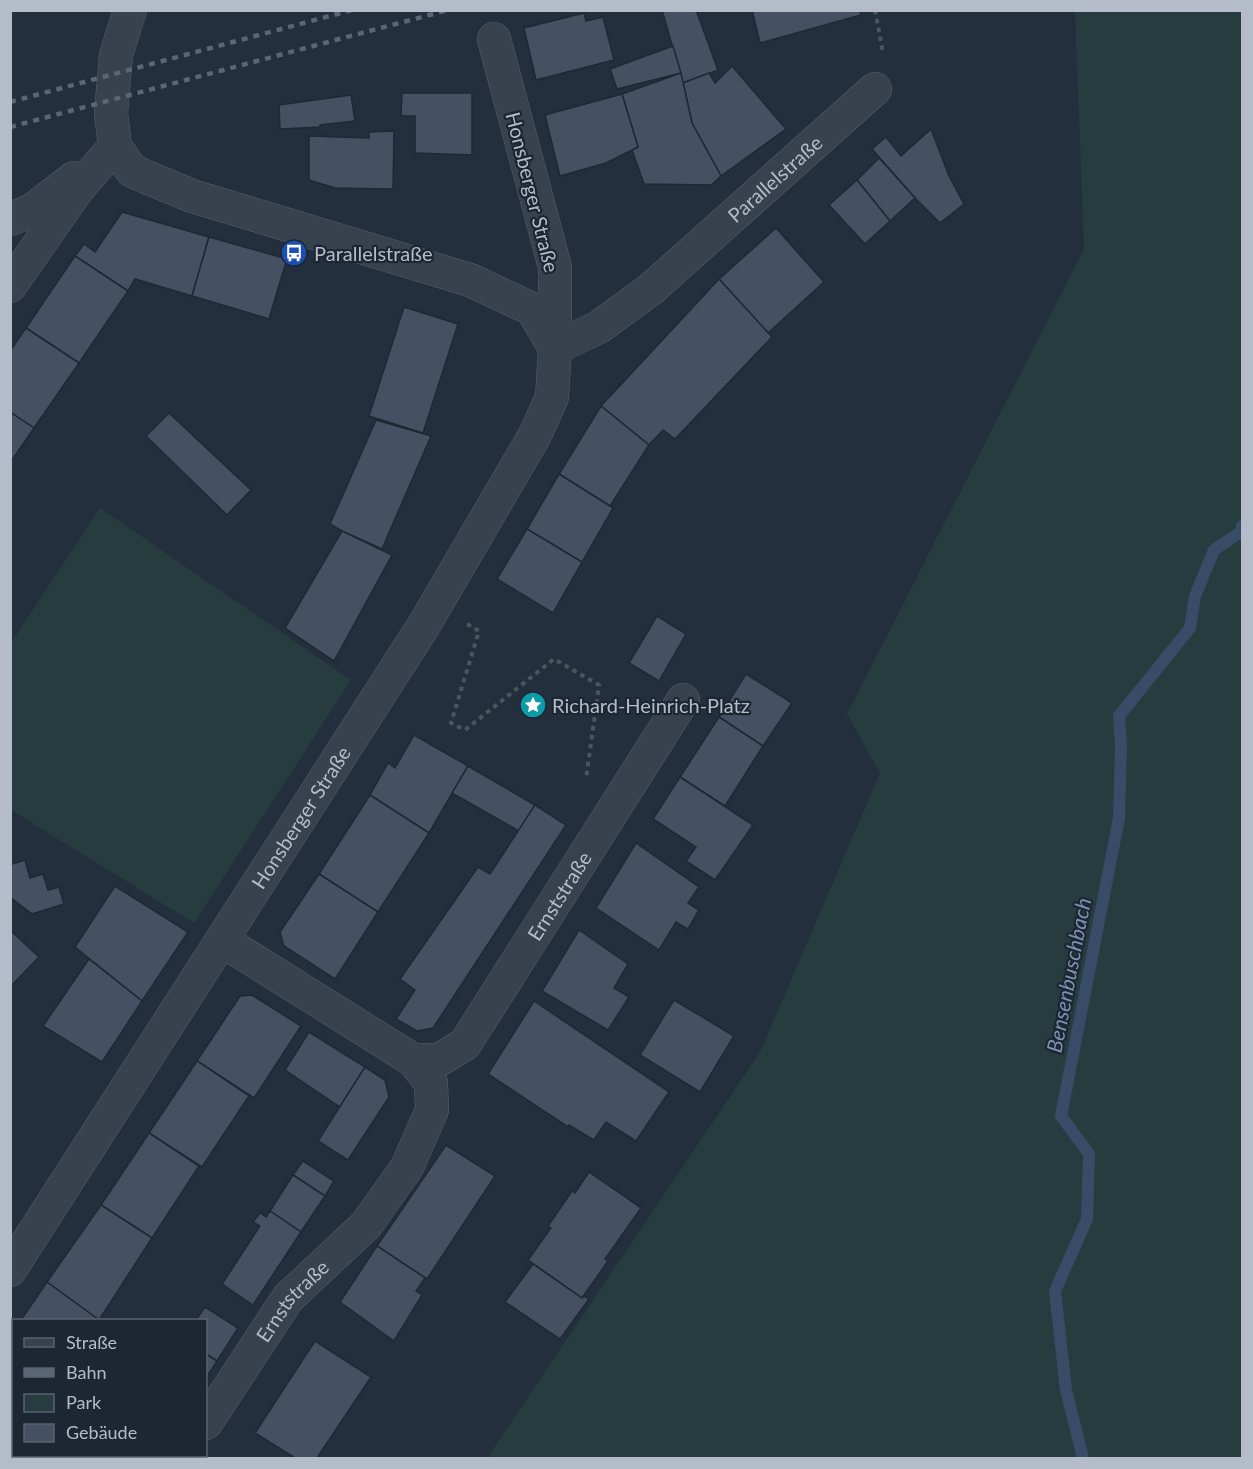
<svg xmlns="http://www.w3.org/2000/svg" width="1253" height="1469" viewBox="0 0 1253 1469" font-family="Lato,sans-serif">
<rect width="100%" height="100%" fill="#242f3e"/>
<!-- green -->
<g fill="#263c3f">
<path d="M1075,11h167v1447h-755l273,-406 120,-279 -33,-59 237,-465z"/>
<path d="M100,508l251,172 -157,243 -183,-113v-167z"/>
</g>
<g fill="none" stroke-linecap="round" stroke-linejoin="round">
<!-- stream -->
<path stroke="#394c67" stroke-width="12" d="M1083,1458l-17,-68 -11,-99 32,-72 2,-65 -28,-38 58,-298 2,-72 -2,-30 71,-88 5,-32 19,-46 28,-19v-5"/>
</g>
<!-- building -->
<g fill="#455162" stroke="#1f2835" stroke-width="1.5">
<path d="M662,10h34l22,60 -35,13z"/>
<path d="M752,10h108l1,5 -101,28z"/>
<path d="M584,13l2,8 17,-4 11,43 -78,20 -12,-52z"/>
<path d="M673,46l8,27 -64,16 -7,-20z"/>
<path d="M732,66l54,63 -65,47 -29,-53 -9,-40 26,-10 6,10z"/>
<path d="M681,73l11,50 29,53 -10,9 -67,-1 -12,-34 6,-3 -16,-53z"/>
<path d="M402,93h70v62l-57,-2v-37h-14z"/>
<path d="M622,94l16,53 -32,16 -46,13 -15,-61z"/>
<path d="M351,95l4,26 -35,4v2l-40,2 -1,-24z"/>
<path d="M931,129l18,47 15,28 -24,19 -25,-25 -43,-49 14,-12 15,19z"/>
<path d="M394,131l-1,58 -58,-1 -26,-8v-44l60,2v-6z"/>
<path d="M879,158l36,40 -25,23 -33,-41z"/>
<path d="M857,180l33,41 -25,23 -36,-39z"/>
<path d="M122,212l87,25 -17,59 -57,-17 -7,12 -53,-35 9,-12 11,8z"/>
<path d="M776,228l48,54 -56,51 -49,-54z"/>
<path d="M209,237l78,22 -18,60 -77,-23z"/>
<path d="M75,256l53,35 -49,72 -53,-35z"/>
<path d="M719,279l53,58 -97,102 -12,-9 -14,15 -48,-39z"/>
<path d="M404,307l54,17 -35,109 -54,-17z"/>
<path d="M26,328l53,35 -45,65 -24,-16v-61z"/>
<path d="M601,406l48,39 -39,61 -51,-32z"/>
<path d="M10,412l24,16 -24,35z"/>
<path d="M169,413l82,77 -24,25 -81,-79z"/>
<path d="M376,420l55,16 -49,113 -40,-18 -12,-7z"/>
<path d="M559,474l54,34 -31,54 -55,-33z"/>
<path d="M527,529l55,33 -29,51 -56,-34z"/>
<path d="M342,531l50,24 -58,106 -49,-33z"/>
<path d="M657,616l29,18 -27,47 -30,-18z"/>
<path d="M746,674l46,29 -29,43 -44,-29z"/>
<path d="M719,717l44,29 -38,60 -45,-29z"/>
<path d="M414,735l54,31 -39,67 -59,-38 18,-32 7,5z"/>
<path d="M468,766l67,39 -16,26 -67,-38z"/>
<path d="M680,777l73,48 -38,55 -29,-19 10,-14 -43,-28z"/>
<path d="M370,795l59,38 -51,79 -59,-38z"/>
<path d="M535,805l31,20 -133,203 -16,3 -21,-12 19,-29 -15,-11 78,-112 12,7z"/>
<path d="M636,843l63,44 -11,16 11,7 -11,19 -12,-7 -17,28 -63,-42z"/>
<path d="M10,858l2,6 13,-4 5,18 13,-4 5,16 11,-3 5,17 -32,10 -22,-17z"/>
<path d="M319,874l59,38 -43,67 -51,-33 -4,-14z"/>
<path d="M115,886l73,46 -46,69 -67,-54z"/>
<path d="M10,930l29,27 -27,28 -2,-1z"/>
<path d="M579,930l49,34 -14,24 15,9 -21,33 -66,-39z"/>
<path d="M89,959l53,42 -40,61 -59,-36z"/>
<path d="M252,995l49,31 -47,72 -57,-37 43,-65z"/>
<path d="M674,1000l60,36 -34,56 -60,-37z"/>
<path d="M534,1001l135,91 -33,49 -30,-19 -12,18 -25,-15 -1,2 -80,-53z"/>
<path d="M309,1032l56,35 -25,40 -55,-37z"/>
<path d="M197,1061l52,35 -47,71 -53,-34z"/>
<path d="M365,1067l20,13 4,17 -41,63 -30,-19z"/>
<path d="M149,1133l50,33 -47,72 -51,-33z"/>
<path d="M446,1145l49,31 -68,103 -50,-33z"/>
<path d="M303,1161l31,20 -9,15 -32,-21z"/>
<path d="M589,1172l52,36 -36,51 3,2 -26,37 -54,-38 23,-32 -3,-2 24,-35 3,2z"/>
<path d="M293,1175l32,21 -24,36 -31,-21z"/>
<path d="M101,1205l51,33 -53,82 -52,-38z"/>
<path d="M270,1211l31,21 -48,73 -31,-21 38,-58 -7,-4 7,-9 6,4z"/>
<path d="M377,1246l48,32 -9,13 6,4 -28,46 -54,-39z"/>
<path d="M533,1264l49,34 2,-2 5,3 -29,40 -55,-37z"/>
<path d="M47,1282l52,38h-78z"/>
<path d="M205,1307l33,21 -21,33 -11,-7v-34h-10z"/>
<path d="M10,1337l4,2v114l-4,-2z"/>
<path d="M315,1341l56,36 -54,81h-22l-40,-25z"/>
<path d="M206,1354l11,7 -11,17z"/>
<path d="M86,1456h69l-2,2h-69z"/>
</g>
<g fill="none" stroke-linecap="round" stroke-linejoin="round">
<defs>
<g id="minor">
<path d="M130,10l-14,45 -5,58 4,33 17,25 60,25 278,84 62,29 23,39"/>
<path d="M10,219l21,-8 43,-33"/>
<path d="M10,286l67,-96 38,-44"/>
<path id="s1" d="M555,348l44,-21 52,-38 224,-200"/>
<path id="s2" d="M413,1060h26l26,-16 218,-344"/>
<path id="s3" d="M10,1270l414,-645 111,-190 17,-38 3,-49v-81l-61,-228"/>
<path id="s4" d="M206,1423l82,-125 78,-73 41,-58 25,-57 -1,-27 -18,-23 -190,-119"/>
<path d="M182,1458l2,-2"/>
</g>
</defs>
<!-- minor casing -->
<use href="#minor" stroke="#565f6c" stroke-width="34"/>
<!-- path -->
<g stroke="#44595c" stroke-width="4" stroke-dasharray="4.5 4.5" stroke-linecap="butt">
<path d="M875,10l7,37 -1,5"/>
<path d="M467,624l12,7 -28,92 14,7 89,-71 45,26 -13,94"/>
</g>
<!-- minor -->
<use href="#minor" stroke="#38414e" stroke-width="33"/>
<!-- rail -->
<g stroke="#5a6575" stroke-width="4.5" stroke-dasharray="6 6" stroke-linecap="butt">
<path d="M10,102l342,-92"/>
<path d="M10,127l438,-117"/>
</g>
</g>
<!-- icons -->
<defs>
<symbol id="bus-disc" viewBox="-11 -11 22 22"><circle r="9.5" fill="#1a4fb4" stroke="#1d2633"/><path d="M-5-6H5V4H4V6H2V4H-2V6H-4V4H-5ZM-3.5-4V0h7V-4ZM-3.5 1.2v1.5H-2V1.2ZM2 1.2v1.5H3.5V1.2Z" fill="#fff"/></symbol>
<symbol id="sight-disc" viewBox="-11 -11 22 22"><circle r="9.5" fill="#0f9aa8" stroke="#1d2633"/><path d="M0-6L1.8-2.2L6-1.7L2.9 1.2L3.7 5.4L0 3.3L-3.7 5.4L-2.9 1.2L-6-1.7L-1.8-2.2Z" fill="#fff"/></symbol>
</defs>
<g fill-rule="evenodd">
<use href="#bus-disc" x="279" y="238" width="30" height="30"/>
<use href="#sight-disc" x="518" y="690" width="30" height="30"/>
</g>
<g text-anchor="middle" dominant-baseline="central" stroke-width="4.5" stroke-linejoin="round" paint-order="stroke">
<!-- street labels -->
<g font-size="20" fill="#b4bcc9" stroke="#1d2633">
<text stroke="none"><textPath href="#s1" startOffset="279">Parallelstraße</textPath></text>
<text transform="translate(533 192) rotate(76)">Honsberger Straße</text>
<text stroke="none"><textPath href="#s3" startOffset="538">Honsberger Straße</textPath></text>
<text stroke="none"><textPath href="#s2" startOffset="232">Ernststraße</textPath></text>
<text stroke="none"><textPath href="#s4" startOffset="150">Ernststraße</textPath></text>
</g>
<!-- poi labels -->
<g font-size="20" fill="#b4bcc9" stroke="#1d2633" text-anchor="start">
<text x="314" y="253">Parallelstraße</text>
<text x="552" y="705">Richard-Heinrich-Platz</text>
</g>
<!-- water labels -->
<g font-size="21" font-style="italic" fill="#7c92b1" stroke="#1d2633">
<text transform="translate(1068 975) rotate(-79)">Bensenbuschbach</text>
</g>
</g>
<!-- border -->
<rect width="1253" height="1469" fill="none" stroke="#b4bcc9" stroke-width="24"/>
<!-- legend -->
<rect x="12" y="1319" width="195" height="138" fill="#1d2633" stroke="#59626f" stroke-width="1.5"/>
<rect x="24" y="1338" width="30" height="9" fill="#38414e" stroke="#59626f" stroke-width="1.5"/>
<text x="66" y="1349" font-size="18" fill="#b4bcc9">Straße</text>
<rect x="24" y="1368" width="30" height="9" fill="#5a6575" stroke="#59626f" stroke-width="1.5"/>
<text x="66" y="1379" font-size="18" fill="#b4bcc9">Bahn</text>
<rect x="24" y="1394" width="30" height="18" fill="#263c3f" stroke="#59626f" stroke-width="1.5"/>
<text x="66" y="1409" font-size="18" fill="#b4bcc9">Park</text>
<rect x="24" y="1424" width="30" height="18" fill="#455162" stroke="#59626f" stroke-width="1.5"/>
<text x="66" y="1439" font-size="18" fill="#b4bcc9">Gebäude</text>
</svg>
